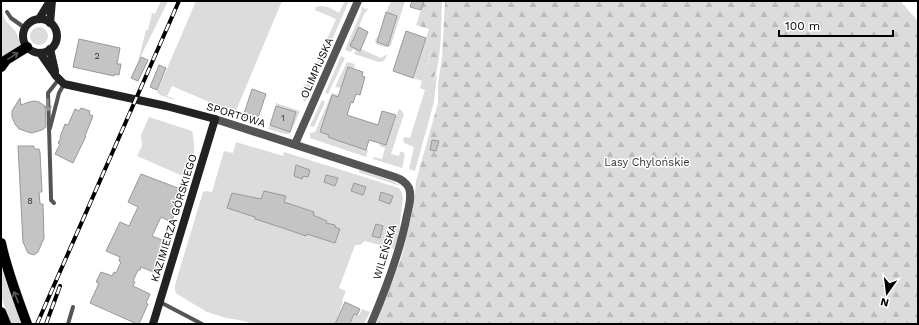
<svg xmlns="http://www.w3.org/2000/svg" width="919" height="325" viewBox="0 0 919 325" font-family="'Work Sans',sans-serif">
<defs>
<pattern id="forest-firs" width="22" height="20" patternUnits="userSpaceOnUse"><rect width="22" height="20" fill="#dcdcdc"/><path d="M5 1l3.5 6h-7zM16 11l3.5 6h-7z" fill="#bbb"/></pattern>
</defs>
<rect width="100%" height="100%" fill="#fff"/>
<!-- green -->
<g fill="#dcdcdc">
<path d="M1,1h1l1,14 3,6 10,11 5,13 -20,15z"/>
<path d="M161,1h7l-30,61 8,-32h2l4,-17 3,1z"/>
<path d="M196,1h86l-47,112 -63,-27 -5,10 7,3v1l-14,-5 -3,-3z"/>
<path d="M345,1h4l-44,101c-5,-6 -4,-12 -1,-18l3,1 29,-66 -21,-9 1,-3c9,-3 16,2 23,6z"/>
<path d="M391,1h14l-14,44 -2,2h-4l-9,-3 -1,-4 3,-4 -1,6 11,3 9,-29 -11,-4z"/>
<path d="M362,6l3,3 4,-1 -5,6 -13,32 9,4 1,-1 20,9 6,-4c-1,5 -3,8 -8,8l-25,-8 2,-4 -3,-1 -2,3 -6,-2 16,-38z"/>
<circle cx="39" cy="36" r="9"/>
<path d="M426,38l5,12 -6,22 8,8 4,-6 -3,28 -19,69 -6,-2 5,-22 -8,-3 -3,-3 1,-4 6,1 15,-48 -5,-2 2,-7 -9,-3z"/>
<path d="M341,56l4,2 -17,36 -3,-1z"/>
<path d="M347,62l8,2 -1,5 -6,-2 -7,21 -6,-1z"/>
<path d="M332,93l7,2 -10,42 36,13 1,-3 2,4 -2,6 -56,-19v-5l5,-1z"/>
<path d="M322,100l3,2 -11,25 -4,-1z"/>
<path d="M276,103l24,8 -10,23h-4l-18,-5 2,-4 20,6 6,-19 -20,-6z"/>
<path d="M399,109l2,1 3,4 -13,40 8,2 1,-4h3l2,3 -3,13 -29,-9 1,-2 8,2 3,-11 -6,-2 1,-3 6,2z"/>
<path d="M149,117l43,14c4,15 2,31 -2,46h-5l-48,-21 5,-10 -1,-11z"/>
<path d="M236,142l47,14 1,-4 115,36 3,5 1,6 -5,39 -4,11 -29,-8 -5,4h-5l-16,43 7,3 -4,10 1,1 -8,22h-81l-15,-4 -13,-2 -19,-6 -30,-18 -2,-3v-6l28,-93 2,-1 7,1 12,-41 9,2z"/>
<path d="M360,170l33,11 7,5 -42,-14z"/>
<path d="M1,265l6,19 15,40h-11l-10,-28z"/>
<path d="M362,309l8,3 -6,12h-13l4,-10 4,1z"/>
</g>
<!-- forest -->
<g fill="url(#forest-firs)">
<path d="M424,1h18c-1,18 0,65 -9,79l-6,-2 -2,-6 6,-21 -5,-13 3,-9 -13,-4z"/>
<path d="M445,1h455l18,20v303h-542l26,-68 12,-53 2,-22 22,-78v-20l4,-25z"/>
</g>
<!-- building -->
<g fill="#c4c4c4" stroke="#999">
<path d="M412,1h12l-3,9 -11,-3z"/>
<path d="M386,12l11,4 -9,30 -11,-4z"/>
<path d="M359,27l9,5 -8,19 -10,-5z"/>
<path d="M406,31l20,7 -13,40 -20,-7z"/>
<path d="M79,39l41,9 -3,16h4l-2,11 -4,-1 -1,2 -41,-9z"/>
<path d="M141,57l7,3 -10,21 -7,-3z"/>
<path d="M159,65l7,3 -9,22 -7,-3z"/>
<path d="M348,67l15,5 -1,4 3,1 -5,18 -4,-1 -3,9 -2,-1 -4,13 31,10 4,-14 14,4 -10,30 -17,-5 -3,10 -30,-10 -8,-3 1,-2 -9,-3 12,-37 6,2z"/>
<path d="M252,89l14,5 -9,27 -14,-4z"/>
<path d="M20,98l1,7 8,-3 5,-1 5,1 6,4 1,21 -4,3 -10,3 -4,-1 -9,-3 -4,-5 -3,-7v-6z"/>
<path d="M276,106l20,6 -6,20 -20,-7z"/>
<path d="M81,108l9,3 -1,3 4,2 -8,20h1l-13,27 -18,-9 5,-10 -2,-1 3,-5 -1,-1 5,-13 3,1 7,-16 4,2z"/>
<path d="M432,140l7,1 -3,10 -6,-1z"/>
<path d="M18,146h16v3h5l1,3 2,40h-3l1,12h3l1,34 -6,14 -4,3 -6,-2 -5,-11z"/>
<path d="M296,165l14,5 -2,7 -5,-1 -1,3 -8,-3z"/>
<path d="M141,174l42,16 -9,20 2,1 -5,11 -10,-5 -9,19 15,6 -9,20 2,1 -4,10 -15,-6 -1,3h-2l-5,11 2,1 -2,4 17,8 -4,9 2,1 -9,20h-2l-47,-21 9,-20 -3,-1 5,-10 11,4 2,-4 2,1 5,-11 -2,-1 1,-4 -14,-6 14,-29 9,4 9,-19 -10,-5z"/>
<path d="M326,175l12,3 -3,8 -11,-4z"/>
<path d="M354,183l12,4 -3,8 -12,-4z"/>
<path d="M264,191l22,5 -2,6 30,10 -1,3 14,6 -1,2 9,2v2l5,2 -5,14 -28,-9 -1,2 -23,-8 -28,-9v-2l-28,-9 5,-15 29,6z"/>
<path d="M381,192l12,4 -3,8 -11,-4z"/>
<path d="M376,224l7,2 -3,12 -8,-2z"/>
<path d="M345,302l15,7 -3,6 -3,-1 -4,10h-15z"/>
</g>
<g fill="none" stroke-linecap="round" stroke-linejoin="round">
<defs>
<g id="primary">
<path d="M1,67l5,-7 21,-13"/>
<path d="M1,243c6,28 16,54 26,81"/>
<path d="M1,312l5,12"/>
</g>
</defs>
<!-- primary casing -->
<use href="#primary" stroke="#dbdbdb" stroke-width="11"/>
<!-- lane -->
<g stroke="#555" stroke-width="4">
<path d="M7,12l4,6 14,10"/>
<path d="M50,128l9,-35 5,-9"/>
<path d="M54,203l-3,-3v-4l-3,-103 11,-14"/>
<path d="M160,302l42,22"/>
<path d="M68,324l5,-17"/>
</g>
<!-- street -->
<g stroke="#555" stroke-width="8">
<path d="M215,119l180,58c6,2 11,5 14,11 3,8 0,19 -2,27 -7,38 -21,74 -36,109"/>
<path d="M295,144l63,-143"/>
</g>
<!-- secondary -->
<g stroke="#222" stroke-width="8">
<path d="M39,19l11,-18"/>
<circle cx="40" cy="36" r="17"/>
<path d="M50,23l2,-22"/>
<path d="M50,49l5,22"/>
<path d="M40,53l16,23 8,8 102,22 49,13 -62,205"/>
</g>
<!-- primary -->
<use href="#primary" stroke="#000" stroke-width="10"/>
<defs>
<g id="rail">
<path d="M37,324l142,-323"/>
<path d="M46,324l14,-38"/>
</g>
</defs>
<!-- rail casing -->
<use href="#rail" stroke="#000" stroke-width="4"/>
<!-- rail -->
<use href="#rail" stroke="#fff" stroke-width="2.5" stroke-dasharray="8" stroke-linecap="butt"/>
</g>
<!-- one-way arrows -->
<defs><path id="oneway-shaft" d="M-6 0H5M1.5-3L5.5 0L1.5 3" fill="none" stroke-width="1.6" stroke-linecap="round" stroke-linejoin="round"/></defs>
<g stroke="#595959">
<use href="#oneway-shaft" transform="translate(13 56) rotate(-32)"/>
<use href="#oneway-shaft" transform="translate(16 297) rotate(-112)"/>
</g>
<use stroke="#999" href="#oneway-shaft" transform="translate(48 105) rotate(89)"/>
<g text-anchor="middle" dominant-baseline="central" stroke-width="3" stroke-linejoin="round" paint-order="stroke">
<!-- number labels -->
<g font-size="9" fill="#313131">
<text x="97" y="56">2</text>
<text x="283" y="118">1</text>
<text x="30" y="201">8</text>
</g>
<!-- street labels -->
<g font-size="11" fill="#000" stroke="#fff">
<text transform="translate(317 68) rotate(-66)">OLIMPIJSKA</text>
<text transform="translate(236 115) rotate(17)">SPORTOWA</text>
<text transform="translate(174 218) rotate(-73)">KAZIMIERZA GÓRSKIEGO</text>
<text transform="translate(385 252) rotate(-73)">WILEŃSKA</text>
</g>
<!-- park labels -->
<g font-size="11" fill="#333" stroke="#fff">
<text x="647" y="162">Lasy Chylońskie</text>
</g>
</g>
<!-- border -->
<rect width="919" height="325" fill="none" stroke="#000000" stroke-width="4"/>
<!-- north arrow -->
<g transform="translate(887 293) rotate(194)" stroke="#ffffff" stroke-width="3" paint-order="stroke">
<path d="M0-3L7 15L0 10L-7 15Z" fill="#000000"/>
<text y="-6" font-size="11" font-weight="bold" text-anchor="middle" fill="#000000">N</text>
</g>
<!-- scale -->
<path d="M779 30v6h114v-6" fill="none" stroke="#000000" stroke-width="2"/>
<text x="785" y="30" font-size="12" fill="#000000" stroke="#ffffff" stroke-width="3" paint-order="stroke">100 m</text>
</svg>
